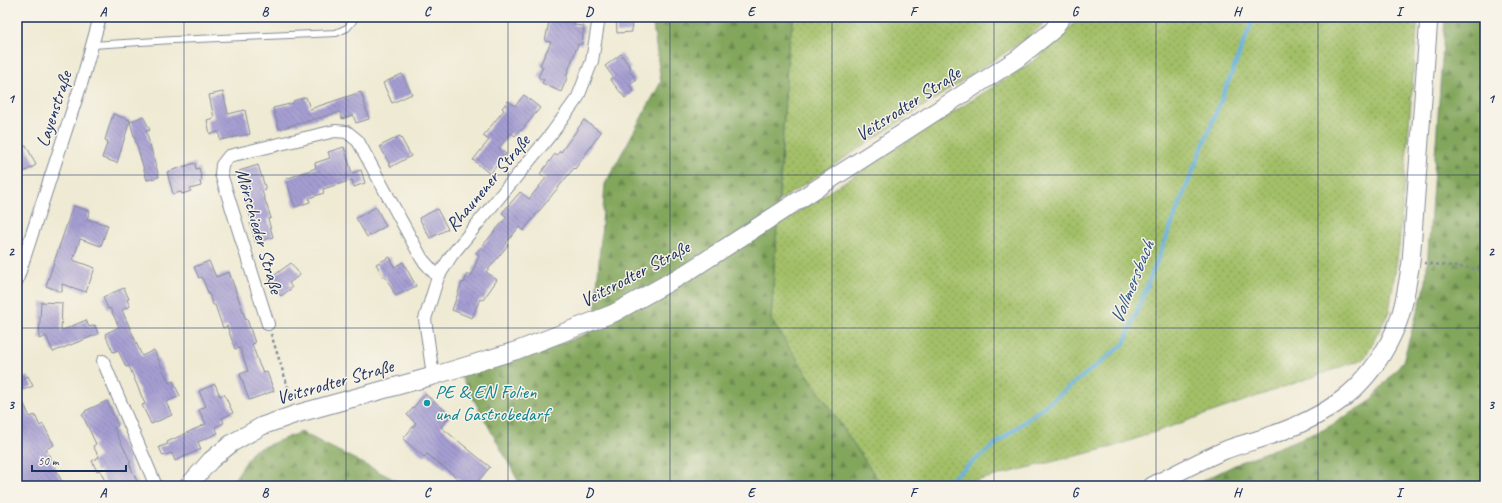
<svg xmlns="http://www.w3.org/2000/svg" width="1502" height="503" viewBox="0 0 1502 503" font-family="Caveat,sans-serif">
<defs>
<pattern id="grass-dots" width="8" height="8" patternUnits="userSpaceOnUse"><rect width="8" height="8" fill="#a3c068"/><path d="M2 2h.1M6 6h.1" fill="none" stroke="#849c59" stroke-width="1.8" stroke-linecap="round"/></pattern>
<pattern id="forest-firs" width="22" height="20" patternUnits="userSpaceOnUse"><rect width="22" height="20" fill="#82a65c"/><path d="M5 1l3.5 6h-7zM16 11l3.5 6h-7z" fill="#6a884f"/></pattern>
<pattern id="building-back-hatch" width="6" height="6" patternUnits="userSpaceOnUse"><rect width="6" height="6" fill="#a69ed2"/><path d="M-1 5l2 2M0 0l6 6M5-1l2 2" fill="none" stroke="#8681ae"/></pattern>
</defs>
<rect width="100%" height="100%" fill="#f7f3e8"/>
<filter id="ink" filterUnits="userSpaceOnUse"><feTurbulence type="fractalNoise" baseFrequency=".025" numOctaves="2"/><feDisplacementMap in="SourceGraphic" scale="8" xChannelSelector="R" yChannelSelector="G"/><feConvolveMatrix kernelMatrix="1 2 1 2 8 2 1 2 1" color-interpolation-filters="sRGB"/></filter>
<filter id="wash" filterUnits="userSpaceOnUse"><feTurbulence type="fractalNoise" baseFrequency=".012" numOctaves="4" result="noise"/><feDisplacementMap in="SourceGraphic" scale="16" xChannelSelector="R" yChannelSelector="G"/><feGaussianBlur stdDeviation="0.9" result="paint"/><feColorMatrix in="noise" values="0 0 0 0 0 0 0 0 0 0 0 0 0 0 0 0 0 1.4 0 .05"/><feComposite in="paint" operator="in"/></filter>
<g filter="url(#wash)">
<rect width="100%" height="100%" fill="#efead3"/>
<!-- grass -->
<g fill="url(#grass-dots)" stroke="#5f7863">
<path d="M794,17h256l-18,18 -253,166 9,-153z"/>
<path d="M1081,17h337l-19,229 -10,66 -25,47 -252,88 -157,39h-73l-111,-166 6,-95 258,-165z"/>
</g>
<!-- forest -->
<g fill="url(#forest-firs)" stroke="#4e6a5d">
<path d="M652,17h142l-6,31 -17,272 111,166h-361l-60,-110 88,-28 39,-15 7,-19 10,-130 56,-102z"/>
<path d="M1445,17h40v469h-293l51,-25 80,-31 45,-27 35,-42 23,-79z"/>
<path d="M301,432l106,54h-177l23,-35z"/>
</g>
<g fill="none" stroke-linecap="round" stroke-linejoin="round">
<!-- stream -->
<path stroke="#69b2e1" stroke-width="4" d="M942,486l182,-142 130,-327"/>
</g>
<g id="blocks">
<!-- building -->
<g fill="url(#building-back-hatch)">
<path d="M550,17h24v8l10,1 -2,18h-4l-11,30v4l-6,14 -19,-9 2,-3 -6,-3 5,-10 -3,-2 11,-23 -6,-1z"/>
<path d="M616,17h15l1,15 -15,1z"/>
<path d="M621,54l10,14 -2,2 7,10 -7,4 5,7 -9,7 -15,-19 3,-2 -8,-11z"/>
<path d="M402,74l10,20 -20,9 -9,-20z"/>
<path d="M223,92l5,22 17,-4 5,24 -30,6 -1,-8 -9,2 -3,-14 7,-2 -5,-23z"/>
<path d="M361,92l8,27 -13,4 -3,-8 -11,4 -2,-7 -61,17 -6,-21 21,-5 -1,-2 13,-4 4,12z"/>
<path d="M524,95l16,13 -19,23 -1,-1 -5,6 -4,-3 -12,15 7,6 -16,20 -17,-14 16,-20 -6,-4 21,-26 -2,-2 6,-7 7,5z"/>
<path d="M113,114l17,6 -13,43 -15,-5 6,-17 -3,-1z"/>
<path d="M143,116l7,14 -4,1 13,46 -12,3 -17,-58z"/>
<path d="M584,120l17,12 -26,37 -1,-1 -51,63 -4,-4 -13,16 2,2 -22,27 11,8 -14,20 -3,-1 -8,19 -20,-8 10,-28 2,1 3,-9 4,2 8,-21 -3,-2 31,-36 -5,-4 18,-21 9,7 17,-21 -6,-4 15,-20 2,1 3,-4 1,1z"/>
<path d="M400,136l11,20 -20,11 -11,-21z"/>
<path d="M26,145l10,20 -19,11v-26z"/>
<path d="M344,147l8,26 9,-3 4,13 -11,4 -2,-7 -29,9 1,4 -15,5 1,4 -15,5 -9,-28 30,-11 -1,-5 15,-5 -2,-6z"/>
<path d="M195,163l1,6 3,-1 3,12 -2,1 1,5 -11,3 1,2 -9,3 -1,-2 -8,2 -6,-22z"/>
<path d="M258,165l8,25 -4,1 9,27 -3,1 5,18 -17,6 -6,-20 2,-1 -8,-25 2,-1 -7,-25z"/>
<path d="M73,206l17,5 -3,8 21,6 -7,21 -21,-7 -7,21 22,8 -9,24 -24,-8v8l-16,-6z"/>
<path d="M376,207l10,19 -19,11 -11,-19z"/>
<path d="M437,209l11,20 -18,9 -11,-20z"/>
<path d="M390,257l4,10 9,-5 13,24 -20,10 -11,-20 -2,1 -7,-13z"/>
<path d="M209,261l7,16 13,-5 17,48 1,-1 8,24 -3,1 8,23h1l2,6 4,-1 7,19 -25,9 -9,-26 8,-3 -8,-23 -5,1 -8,-23 -4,2 -8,-23h-2l-11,-28 -3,1 -5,-11z"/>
<path d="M291,263l9,12 -11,8 3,5 -11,8 -12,-17z"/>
<path d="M124,288l5,11 -2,1 3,6 -8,4 20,46 12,-6 15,33 4,-2 7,15 -14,6 6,13 -21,9 -9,-19 3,-1 -16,-38 -3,1 -8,-17 -5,2 -8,-18 14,-7 -9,-19 -2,1 -5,-12z"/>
<path d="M41,302l21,1 -1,28 25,-11 3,7 6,-2 3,9 -45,18 -7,-16 -7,3z"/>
<path d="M28,376l5,10 -10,4 -4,-10z"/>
<path d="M215,384l5,12 4,-2 9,19 -11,5 2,5 -9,4 3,6 -20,9 3,7 -26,12 -3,-8 -9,3 -4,-9 9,-3 -1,-2 39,-18 -7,-14 7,-4 -7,-15z"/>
<path d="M17,389l13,28 5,-2 5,11 3,-2 11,21 -8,4 18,37h-47z"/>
<path d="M425,394l26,21 -10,12 49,40 -16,19h-7l-40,-32 -3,3 -21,-18 13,-16 -9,-8z"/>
<path d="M107,401l11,25 -4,2 17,35h-2l10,23h-32l-7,-16 -3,1 -5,-10 7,-4 -6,-11 3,-2 -14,-30 4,-2 -1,-1z"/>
</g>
</g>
</g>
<g filter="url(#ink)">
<use href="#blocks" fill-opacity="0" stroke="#858c98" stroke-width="1"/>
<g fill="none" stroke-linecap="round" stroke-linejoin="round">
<defs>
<path id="lane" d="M92,45l81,-5 163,-7 11,-5 6,-7v-4"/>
<g id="street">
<path d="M17,280l65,-199 18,-64"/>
<path d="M268,324l-47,-150 1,-9 7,-9 106,-25 12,1 11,9 64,118 16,18"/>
<path d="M103,361l53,125"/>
<path d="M433,376l-8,-57 13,-42 13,-21 101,-123 26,-36 14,-36 6,-37v-7"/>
</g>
<g id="secondary">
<path d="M188,486l23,-26 21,-17 30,-17 34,-12 137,-38 85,-26 96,-37 72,-40 331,-214 35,-28 10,-14"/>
<path d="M1152,486c23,-12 47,-25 71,-35 14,-6 29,-9 43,-14 60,-20 101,-46 128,-105 10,-21 13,-47 17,-70l18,-245"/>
</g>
</defs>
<!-- lane casing -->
<use href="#lane" stroke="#858c98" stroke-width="8"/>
<!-- street casing -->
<use href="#street" stroke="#858c98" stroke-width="14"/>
<!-- secondary casing -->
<use href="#secondary" stroke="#858c98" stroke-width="19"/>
<!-- path -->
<g stroke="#858c98" stroke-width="2.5" stroke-dasharray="3 3" stroke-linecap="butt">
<path d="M1424,263l61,7"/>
<path d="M271,334l21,66"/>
</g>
<!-- lane -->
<use href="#lane" stroke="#fff" stroke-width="6"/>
<!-- street -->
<use href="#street" stroke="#fff" stroke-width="12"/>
<!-- secondary -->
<use href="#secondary" stroke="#fff" stroke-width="17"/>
</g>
</g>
<!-- grid -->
<path fill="none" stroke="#1b2f5e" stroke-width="1" stroke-opacity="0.55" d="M184,17v469M346,17v469M508,17v469M670,17v469M832,17v469M994,17v469M1156,17v469M1318,17v469M17,175h1468M17,328h1468"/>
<!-- markers -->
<circle fill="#0f9aa8" stroke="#f7f3e8" stroke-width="1.5" cx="427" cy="403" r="4"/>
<g text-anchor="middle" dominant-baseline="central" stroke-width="3" stroke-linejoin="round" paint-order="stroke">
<!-- street labels -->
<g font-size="19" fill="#1b2f5e" stroke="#f7f3e8">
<text transform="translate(908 104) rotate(-33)">Veitsrodter Straße</text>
<text transform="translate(54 109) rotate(-72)">Layenstraße</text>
<text transform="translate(488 183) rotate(-50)">Rhaunener Straße</text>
<text transform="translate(259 231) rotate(74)">Mörschieder Straße</text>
<text transform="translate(635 274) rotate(-28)">Veitsrodter Straße</text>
<text transform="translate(335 382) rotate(-16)">Veitsrodter Straße</text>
</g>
<!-- culture labels -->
<g font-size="19" fill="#0d838f" stroke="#f7f3e8" text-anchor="start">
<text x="435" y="392">PE &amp; EN Folien<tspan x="435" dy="22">und Gastrobedarf</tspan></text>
</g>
<!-- water labels -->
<g font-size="20" font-style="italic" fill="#325685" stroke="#f7f3e8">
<text transform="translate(1132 282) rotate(-68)">Vollmersbach</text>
</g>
</g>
<!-- margin -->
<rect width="1502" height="503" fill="none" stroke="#f7f3e8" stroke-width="44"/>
<!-- scale -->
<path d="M32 465v6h94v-6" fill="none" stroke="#1b2f5e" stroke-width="2"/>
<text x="38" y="465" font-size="12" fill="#1b2f5e" stroke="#f7f3e8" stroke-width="3" paint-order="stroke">50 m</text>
<rect x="22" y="22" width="1458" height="459" fill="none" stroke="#1b2f5e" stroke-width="1.5"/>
<g font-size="13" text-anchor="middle" font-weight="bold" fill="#1b2f5e">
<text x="103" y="16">A</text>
<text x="265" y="16">B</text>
<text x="427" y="16">C</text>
<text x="589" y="16">D</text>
<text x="751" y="16">E</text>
<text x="913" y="16">F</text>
<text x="1075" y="16">G</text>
<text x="1237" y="16">H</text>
<text x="1399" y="16">I</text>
<text x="11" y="103">1</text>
<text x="1491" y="103">1</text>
<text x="11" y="256">2</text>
<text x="1491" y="256">2</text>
<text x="11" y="409">3</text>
<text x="1491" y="409">3</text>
<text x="103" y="497">A</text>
<text x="265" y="497">B</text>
<text x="427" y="497">C</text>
<text x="589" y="497">D</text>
<text x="751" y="497">E</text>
<text x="913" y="497">F</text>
<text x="1075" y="497">G</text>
<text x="1237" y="497">H</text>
<text x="1399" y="497">I</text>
</g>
</svg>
